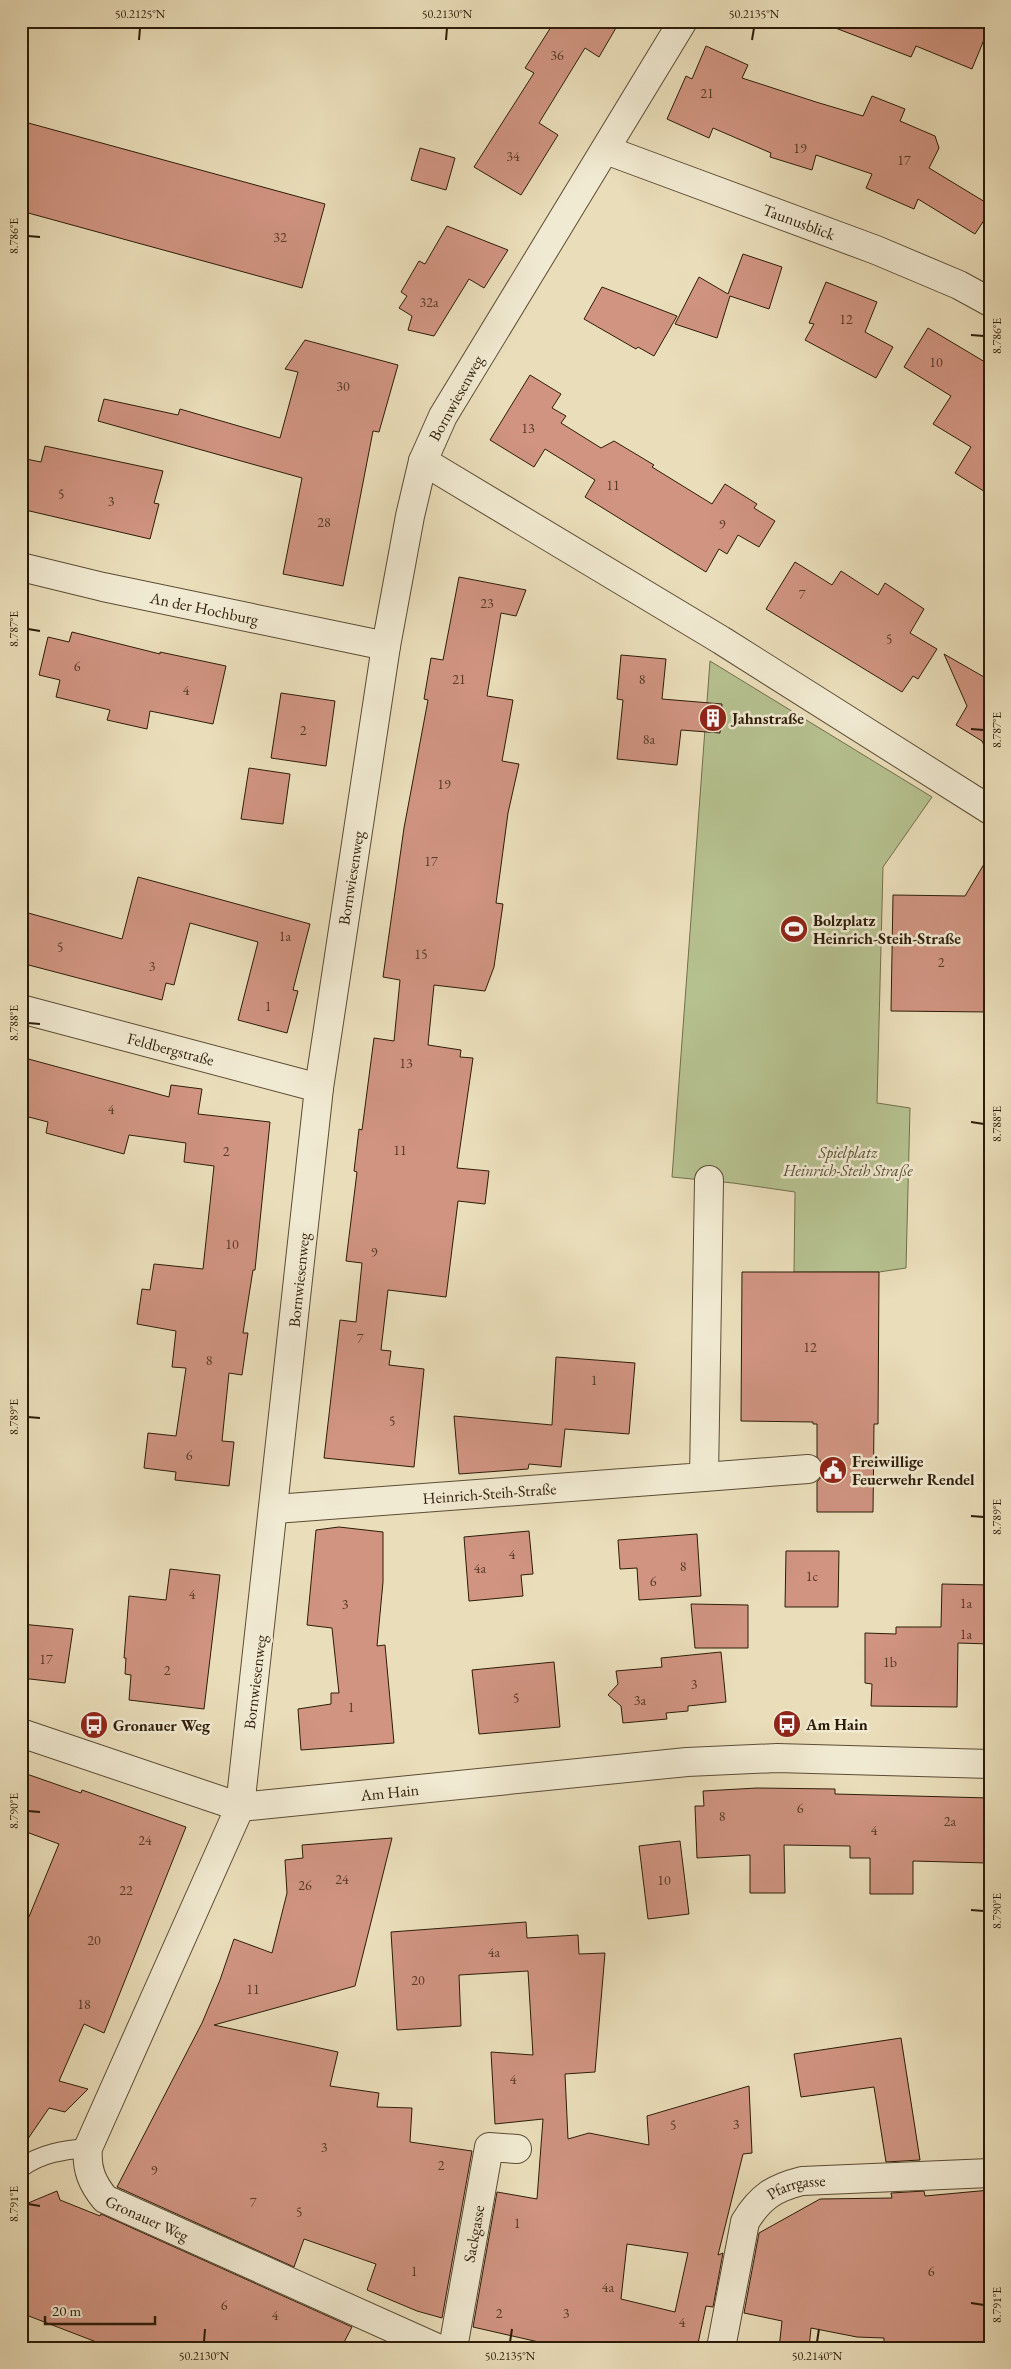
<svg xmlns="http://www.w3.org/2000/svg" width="1011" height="2369" viewBox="0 0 1011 2369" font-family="'EB Garamond',serif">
<rect width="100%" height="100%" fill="#eadeba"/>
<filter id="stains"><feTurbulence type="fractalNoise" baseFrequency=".004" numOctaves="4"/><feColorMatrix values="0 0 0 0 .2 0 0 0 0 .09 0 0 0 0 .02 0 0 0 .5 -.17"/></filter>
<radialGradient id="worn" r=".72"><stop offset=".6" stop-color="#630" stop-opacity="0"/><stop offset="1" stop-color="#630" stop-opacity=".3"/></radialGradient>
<!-- green -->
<path fill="#b6c190" stroke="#726e4c" d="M710,661l222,136 -49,70 -6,236 33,5 -4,160 -27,4h-85l1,-80 -62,-9 -61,-6z"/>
<!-- building -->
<g fill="#d09481" stroke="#2d1c09" fill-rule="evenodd">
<path d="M542,21h78l-21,36 -14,-9 -46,75 19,12 -37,60 -47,-28 60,-94 -9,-5 26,-41z"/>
<path d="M826,21h164v4l-18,44 -56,-23 -5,11 -86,-33z"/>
<path d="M706,46l42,19 -6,13 74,24 47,14 9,-20 33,13 -5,12 35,15 4,12 -10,20 61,37v6l-15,23 -57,-35 -4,10 -48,-21 6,-14 -56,-19 -4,15 -42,-13 1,-4 -58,-25 -4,10 -42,-19 19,-43 6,3z"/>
<path d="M21,121l304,83 -23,84 -281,-77z"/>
<path d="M420,148l35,10 -9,32 -35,-10z"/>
<path d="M447,226l61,24 -24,38 -15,-9 -35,57 -26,-6 4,-14 -13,-8 8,-12 -6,-4 18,-31 6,3z"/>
<path d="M743,254l39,13 -13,42 -39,-13 -13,42 -42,-14 24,-47 29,17z"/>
<path d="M826,282l51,20 -12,30 28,15 -17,31 -71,-38 9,-16 -5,-1z"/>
<path d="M602,287l75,29 -23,40 -16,-9 -2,2 -52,-30z"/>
<path d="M928,328l62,37v130l-35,-22 16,-26 -38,-23 18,-28 -47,-29z"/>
<path d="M305,340l93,25 -19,67 -6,-1 -30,155 -60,-12 19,-96 -204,-57 6,-22 74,16 2,-6 100,29 18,-66 -13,-3z"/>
<path d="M530,375l31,19 -9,14 14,8 -5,7 40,25 13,-7 40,24 -2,2 60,37 13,-20 32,20 -3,4 21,13 -16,26 -21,-12 -11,19 -8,-5 -13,23 -121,-75 10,-17 -50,-31 -11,18 -44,-27z"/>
<path d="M45,446l118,25 -9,32 5,1 -9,35 -129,-30v-51l20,4z"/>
<path d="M795,562l37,23 9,-14 37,24 7,-12 39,26 -14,24 27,16 -19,30 -5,-3 -11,16 -136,-83z"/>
<path d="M459,577l67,13 -10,26 -15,-3 -14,83 26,4 -11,61 17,3 -11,49 -12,90 7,1 -9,63 -9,24 -51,-6 -6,60 33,5 -1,7 13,1 -16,110 32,3 -4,33 -27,-3 -12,96 -58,-7 -7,60 10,1 -2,14 35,4 -10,98 -90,-9 16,-138 16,2 6,-59 -16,-2 11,-89 -3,-1 5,-42 3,1 12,-92 20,3 6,-61 -17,-3 21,-149 24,-128 -4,-1 7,-41 12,2z"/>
<path d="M72,632l88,22v-2l66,14 -13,58 -63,-13 -3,18 -40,-9 3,-10 -54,-13 4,-17 -21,-5 9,-38 21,5z"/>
<path d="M944,654l40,23 6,-10v91l-8,-17 -26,-16 11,-19z"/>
<path d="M621,655l45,4 -4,40 60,5 -2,29 -39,-3 -4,35 -60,-6 6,-59 -6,-1z"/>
<path d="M281,693l54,8 -9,65 -55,-8z"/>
<path d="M249,768l41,6 -7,50 -42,-5z"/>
<path d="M990,854v158l-99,-1 2,-116 72,1z"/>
<path d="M138,877l172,47 -17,66 5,1 -11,42 -49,-13 20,-78 -68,-19 -16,62 -8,-2 -4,17 -141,-37v-52l101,28z"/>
<path d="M21,1057l148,40 2,-12 31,4 -4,25 72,8 -15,148h-2l-10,63h5l-6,42 -13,-2 -7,68 12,1 -5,44 -54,-6 1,-8 -32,-4 4,-35 28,3 10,-68 -14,-1 4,-36 -39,-7 5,-35 8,1 4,-26 49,5 11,-103 -30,-4 2,-19 -57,-8 -5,19 -78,-21 2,-11 -27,-7z"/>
<path d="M742,1272h137l-1,152h-4l-1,88h-56v-30l5,-6 2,-8 -7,-11v-33h-4v-2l-72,-1z"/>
<path d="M556,1357l79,6 -6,71 -64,-5 -4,38 -32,-3 -1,5 -69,5 -5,-58 98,9z"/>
<path d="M339,1527l44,5v50l-6,64 8,-1 9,98 -93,7 -3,-41 33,-5v-11h8l-7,-65 -25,-3 9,-95z"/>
<path d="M529,1531l4,43 -12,1 2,21 -54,5 -5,-64z"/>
<path d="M697,1534l4,62 -62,4 -2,-32 -17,1 -2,-29z"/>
<path d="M786,1551h53l-1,56h-53z"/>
<path d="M170,1569l50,6 -16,134 -75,-9 2,-25 -6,-1 1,-16h-2l5,-62 37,4z"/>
<path d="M942,1584l48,1v59l-32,-1 -1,64 -86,-1 1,-22 -7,-1v-50l31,1v-7h45z"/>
<path d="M691,1604l57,1v43h-53z"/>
<path d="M21,1624l52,5 -8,54 -44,-5z"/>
<path d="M721,1652l5,50 -38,4v5l-22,2 1,6 -44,4 -2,-17 -13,-11 10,-11 -2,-13 46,-4 -1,-9z"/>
<path d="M554,1662l6,65 -81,7 -7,-64z"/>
<path d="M21,1772l60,21 1,-3 104,37 -82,206 -20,-9 -25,57 29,8 -23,23 -16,-4 -28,41v-213l38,-92 -38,-14z"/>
<path d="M757,1788l78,1v5l155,4 -2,65 -75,-2v33h-43v-36h-20v-12l-66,-1 1,48h-35v-38l-53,3 -2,-52h9l-1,-15z"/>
<path d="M392,1838l-37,148 -141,39 124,27 -8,34 49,7 -2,14 35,1 -2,34 62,9 -30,167 -25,-7 -50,-21 9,-26 -72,-25 -10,28 -177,-80 85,-164 18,-43 14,-41 38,14 15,-60 -2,-33 18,-2 -1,-13z"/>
<path d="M680,1841l9,73 -41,5 -9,-73z"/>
<path d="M526,1922l1,16 51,-3 1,19 26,-1 -10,119 -30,2 3,65 21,-6 60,12 -2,-29 102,-30 3,67 -9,1 -25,101 5,-2 -10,54 -7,-1 -9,42h-132l-92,-21 24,-135 40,7 6,-80 -48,5 -4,-72 42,3 -5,-84 -69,4 2,51 -64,4 -6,-98zM627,2244l61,9 -13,59 -54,-13z"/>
<path d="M901,2038l19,122 -34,2 -12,-75 -73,10 -7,-43z"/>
<path d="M990,2190v158h-106v-10l-27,-1 -46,-9 -2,20h-30l3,-27 -38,-8 15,-80 61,-34 72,-1 -1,-5 33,-2 1,5z"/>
<path d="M57,2191l3,9 40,16 1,-2 251,113 -11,21h-229l-91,-35v-107z"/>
</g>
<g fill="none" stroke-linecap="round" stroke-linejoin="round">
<defs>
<path id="service" d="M21,2168c20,-15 43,-18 67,-20"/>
<g id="minor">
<path id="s1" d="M683,21l-240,395 -20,45 -13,55 -24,130 -67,442 -79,719 447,-45 90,-4 213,6"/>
<path id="s2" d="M606,150l270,100 83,35 31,17"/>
<path d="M423,461l298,179 269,170"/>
<path id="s3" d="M21,567l82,20 283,59"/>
<path id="s4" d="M21,1009l298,79"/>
<path d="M704,1477l104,-8"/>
<path id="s5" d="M275,1509l429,-32 5,-297"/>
<path id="s6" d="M453,2348l36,-201 28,2"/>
<path id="s7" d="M721,2348l24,-126c15,-25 29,-34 57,-41l188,-8"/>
</g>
<g id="tertiary">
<path id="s8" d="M21,1733l219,74 -152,341c-2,21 4,35 17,51l332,149"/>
</g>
</defs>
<!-- service casing -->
<use href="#service" stroke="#5c4c35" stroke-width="20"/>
<!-- minor casing -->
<use href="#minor" stroke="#5c4c35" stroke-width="30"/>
<!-- tertiary casing -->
<use href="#tertiary" stroke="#5c4c35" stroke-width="30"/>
<!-- service -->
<use href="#service" stroke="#f1ead2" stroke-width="18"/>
<!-- minor -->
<use href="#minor" stroke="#f1ead2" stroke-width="28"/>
<!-- tertiary -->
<use href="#tertiary" stroke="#f1ead2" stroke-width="28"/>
</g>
<!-- ticks -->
<path fill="none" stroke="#2d1c09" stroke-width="2" d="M139,40l1,-12M446,40l1,-12M752,40l2,-12M28,236l12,1M971,335l13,1M28,629l12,2M971,729l13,1M28,1023l12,1M971,1122l13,2M28,1417l12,1M971,1516l13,1M28,1811l12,1M971,1910l13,1M28,2204l12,2M971,2303l13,2M204,2342l1,-13M510,2342l2,-13M817,2342l2,-13"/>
<!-- icons -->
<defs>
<symbol id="building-disc" viewBox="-11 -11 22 22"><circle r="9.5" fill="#8f2418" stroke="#f1ead2"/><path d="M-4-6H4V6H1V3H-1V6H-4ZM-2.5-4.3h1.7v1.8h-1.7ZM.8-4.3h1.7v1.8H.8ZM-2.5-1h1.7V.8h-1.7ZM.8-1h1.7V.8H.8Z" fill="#fff"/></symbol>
<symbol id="stadium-disc" viewBox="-11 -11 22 22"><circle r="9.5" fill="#8f2418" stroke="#f1ead2"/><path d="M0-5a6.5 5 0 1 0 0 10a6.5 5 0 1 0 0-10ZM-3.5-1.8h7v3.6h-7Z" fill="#fff"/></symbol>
<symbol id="civic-disc" viewBox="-11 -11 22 22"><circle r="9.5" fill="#8f2418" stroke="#f1ead2"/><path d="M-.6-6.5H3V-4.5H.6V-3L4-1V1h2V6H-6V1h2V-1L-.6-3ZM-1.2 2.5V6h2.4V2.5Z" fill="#fff"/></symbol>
<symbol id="bus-disc" viewBox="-11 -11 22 22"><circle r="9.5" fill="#8f2418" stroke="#f1ead2"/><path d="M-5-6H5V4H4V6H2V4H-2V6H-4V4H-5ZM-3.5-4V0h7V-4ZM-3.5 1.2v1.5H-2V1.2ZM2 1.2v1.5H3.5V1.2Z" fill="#fff"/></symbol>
</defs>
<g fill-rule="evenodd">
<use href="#building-disc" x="697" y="702" width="32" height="32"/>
<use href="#stadium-disc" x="778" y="913" width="32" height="32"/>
<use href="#civic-disc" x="817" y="1454" width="32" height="32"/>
<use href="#bus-disc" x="771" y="1708" width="32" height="32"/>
<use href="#bus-disc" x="78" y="1709" width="32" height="32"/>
</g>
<g text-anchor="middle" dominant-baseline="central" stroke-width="5" stroke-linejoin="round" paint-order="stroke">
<!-- number labels -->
<g font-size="14" fill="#563a27">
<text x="557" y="55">36</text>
<text x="707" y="93">21</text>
<text x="800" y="148">19</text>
<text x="513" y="156">34</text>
<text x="904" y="160">17</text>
<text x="280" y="237">32</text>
<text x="429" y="302">32a</text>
<text x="846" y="319">12</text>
<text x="936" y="362">10</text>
<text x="343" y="386">30</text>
<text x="528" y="428">13</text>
<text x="613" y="485">11</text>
<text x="61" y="494">5</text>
<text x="111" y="501">3</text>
<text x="324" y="522">28</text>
<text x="722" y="524">9</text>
<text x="802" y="594">7</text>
<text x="487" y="603">23</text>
<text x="889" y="639">5</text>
<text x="77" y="666">6</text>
<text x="459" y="679">21</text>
<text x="642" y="679">8</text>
<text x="186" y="690">4</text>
<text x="303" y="730">2</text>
<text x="649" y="739">8a</text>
<text x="444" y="784">19</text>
<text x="431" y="861">17</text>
<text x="285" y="936">1a</text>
<text x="60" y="947">5</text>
<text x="421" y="954">15</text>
<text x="941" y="962">2</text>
<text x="152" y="966">3</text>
<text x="268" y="1006">1</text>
<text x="406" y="1063">13</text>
<text x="111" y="1109">4</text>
<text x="400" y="1150">11</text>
<text x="226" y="1151">2</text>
<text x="232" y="1244">10</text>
<text x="374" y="1252">9</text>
<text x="360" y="1338">7</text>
<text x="810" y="1347">12</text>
<text x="209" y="1360">8</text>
<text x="594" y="1380">1</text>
<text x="392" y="1421">5</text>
<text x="189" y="1455">6</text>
<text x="512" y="1554">4</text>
<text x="683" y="1566">8</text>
<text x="480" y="1568">4a</text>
<text x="812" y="1576">1c</text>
<text x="653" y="1581">6</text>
<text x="192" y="1594">4</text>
<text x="966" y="1603">1a</text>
<text x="345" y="1604">3</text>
<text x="966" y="1634">1a</text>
<text x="46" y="1659">17</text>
<text x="890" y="1662">1b</text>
<text x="167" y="1670">2</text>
<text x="694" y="1684">3</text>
<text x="516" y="1698">5</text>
<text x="640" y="1700">3a</text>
<text x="351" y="1707">1</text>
<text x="800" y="1808">6</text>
<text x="722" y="1816">8</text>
<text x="950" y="1821">2a</text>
<text x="874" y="1830">4</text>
<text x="145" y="1840">24</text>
<text x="342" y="1879">24</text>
<text x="664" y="1880">10</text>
<text x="305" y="1885">26</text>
<text x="126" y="1890">22</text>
<text x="94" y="1940">20</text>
<text x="494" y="1952">4a</text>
<text x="418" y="1980">20</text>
<text x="253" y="1989">11</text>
<text x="84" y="2004">18</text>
<text x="513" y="2079">4</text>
<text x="736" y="2124">3</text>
<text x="673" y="2125">5</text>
<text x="324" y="2147">3</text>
<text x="441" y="2165">2</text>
<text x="154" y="2170">9</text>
<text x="253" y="2202">7</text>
<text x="299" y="2212">5</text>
<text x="517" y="2223">1</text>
<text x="414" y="2271">1</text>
<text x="931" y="2271">6</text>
<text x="608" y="2287">4a</text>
<text x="224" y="2305">6</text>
<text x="499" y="2313">2</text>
<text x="566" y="2313">3</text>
<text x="275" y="2315">4</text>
<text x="682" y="2322">4</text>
</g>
<!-- street labels -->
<g font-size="16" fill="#2d1c09" stroke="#f1ead2">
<text stroke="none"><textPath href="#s2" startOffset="206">Taunusblick</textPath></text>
<text transform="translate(456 398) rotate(-61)">Bornwiesenweg</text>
<text stroke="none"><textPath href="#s3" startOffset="188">An der Hochburg</textPath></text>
<text transform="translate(351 878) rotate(-81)">Bornwiesenweg</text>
<text stroke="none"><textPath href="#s4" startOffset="155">Feldbergstraße</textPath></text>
<text transform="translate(299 1280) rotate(-84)">Bornwiesenweg</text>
<text stroke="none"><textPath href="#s5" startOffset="215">Heinrich-Steih-Straße</textPath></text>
<text transform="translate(255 1682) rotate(-83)">Bornwiesenweg</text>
<text stroke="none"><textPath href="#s1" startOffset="2021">Am Hain</textPath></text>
<text stroke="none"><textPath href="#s7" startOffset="194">Pfarrgasse</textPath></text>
<text stroke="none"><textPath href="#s8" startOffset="706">Gronauer Weg</textPath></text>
<text stroke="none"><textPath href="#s6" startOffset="116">Sackgasse</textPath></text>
</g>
<!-- poi labels -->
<g font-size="16" font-weight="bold" fill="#2d1c09" stroke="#f1ead2" text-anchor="start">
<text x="732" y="718">Jahnstraße</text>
<text x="813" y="920">Bolzplatz<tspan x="813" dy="18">Heinrich-Steih-Straße</tspan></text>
<text x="852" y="1461">Freiwillige<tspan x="852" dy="18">Feuerwehr Rendel</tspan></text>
<text x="806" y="1724">Am Hain</text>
<text x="113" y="1725">Gronauer Weg</text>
</g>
<!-- park labels -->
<g font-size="16" font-style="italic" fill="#564e32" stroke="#f1ead2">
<text x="848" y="1152">Spielplatz<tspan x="848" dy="18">Heinrich-Steih Straße</tspan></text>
</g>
</g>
<!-- margin -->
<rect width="1011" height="2369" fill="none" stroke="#eadeba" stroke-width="55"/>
<!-- scale -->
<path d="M45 2316v8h110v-8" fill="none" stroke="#2d1c09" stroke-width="2.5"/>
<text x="52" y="2316" font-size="15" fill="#2d1c09" stroke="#f1ead2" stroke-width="4" paint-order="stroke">20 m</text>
<rect x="28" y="28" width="956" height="2314" fill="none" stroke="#2d1c09" stroke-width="2"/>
<g font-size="12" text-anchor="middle" fill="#2d1c09">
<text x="140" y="18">50.2125°N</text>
<text x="447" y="18">50.2130°N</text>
<text x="754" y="18">50.2135°N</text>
<text transform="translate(14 236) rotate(-90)" y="4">8.786°E</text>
<text transform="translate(997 336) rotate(-90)" y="4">8.786°E</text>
<text transform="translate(14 629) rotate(-90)" y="4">8.787°E</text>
<text transform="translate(997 730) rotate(-90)" y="4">8.787°E</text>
<text transform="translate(14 1023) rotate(-90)" y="4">8.788°E</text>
<text transform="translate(997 1124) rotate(-90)" y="4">8.788°E</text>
<text transform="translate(14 1417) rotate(-90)" y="4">8.789°E</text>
<text transform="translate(997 1517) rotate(-90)" y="4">8.789°E</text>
<text transform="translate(14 1811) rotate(-90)" y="4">8.790°E</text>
<text transform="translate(997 1911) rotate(-90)" y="4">8.790°E</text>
<text transform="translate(14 2204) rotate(-90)" y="4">8.791°E</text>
<text transform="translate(997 2305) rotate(-90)" y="4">8.791°E</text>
<text x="204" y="2360">50.2130°N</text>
<text x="510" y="2360">50.2135°N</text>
<text x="817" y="2360">50.2140°N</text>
</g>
<rect width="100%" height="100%" filter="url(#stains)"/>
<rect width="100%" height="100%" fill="url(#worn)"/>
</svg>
